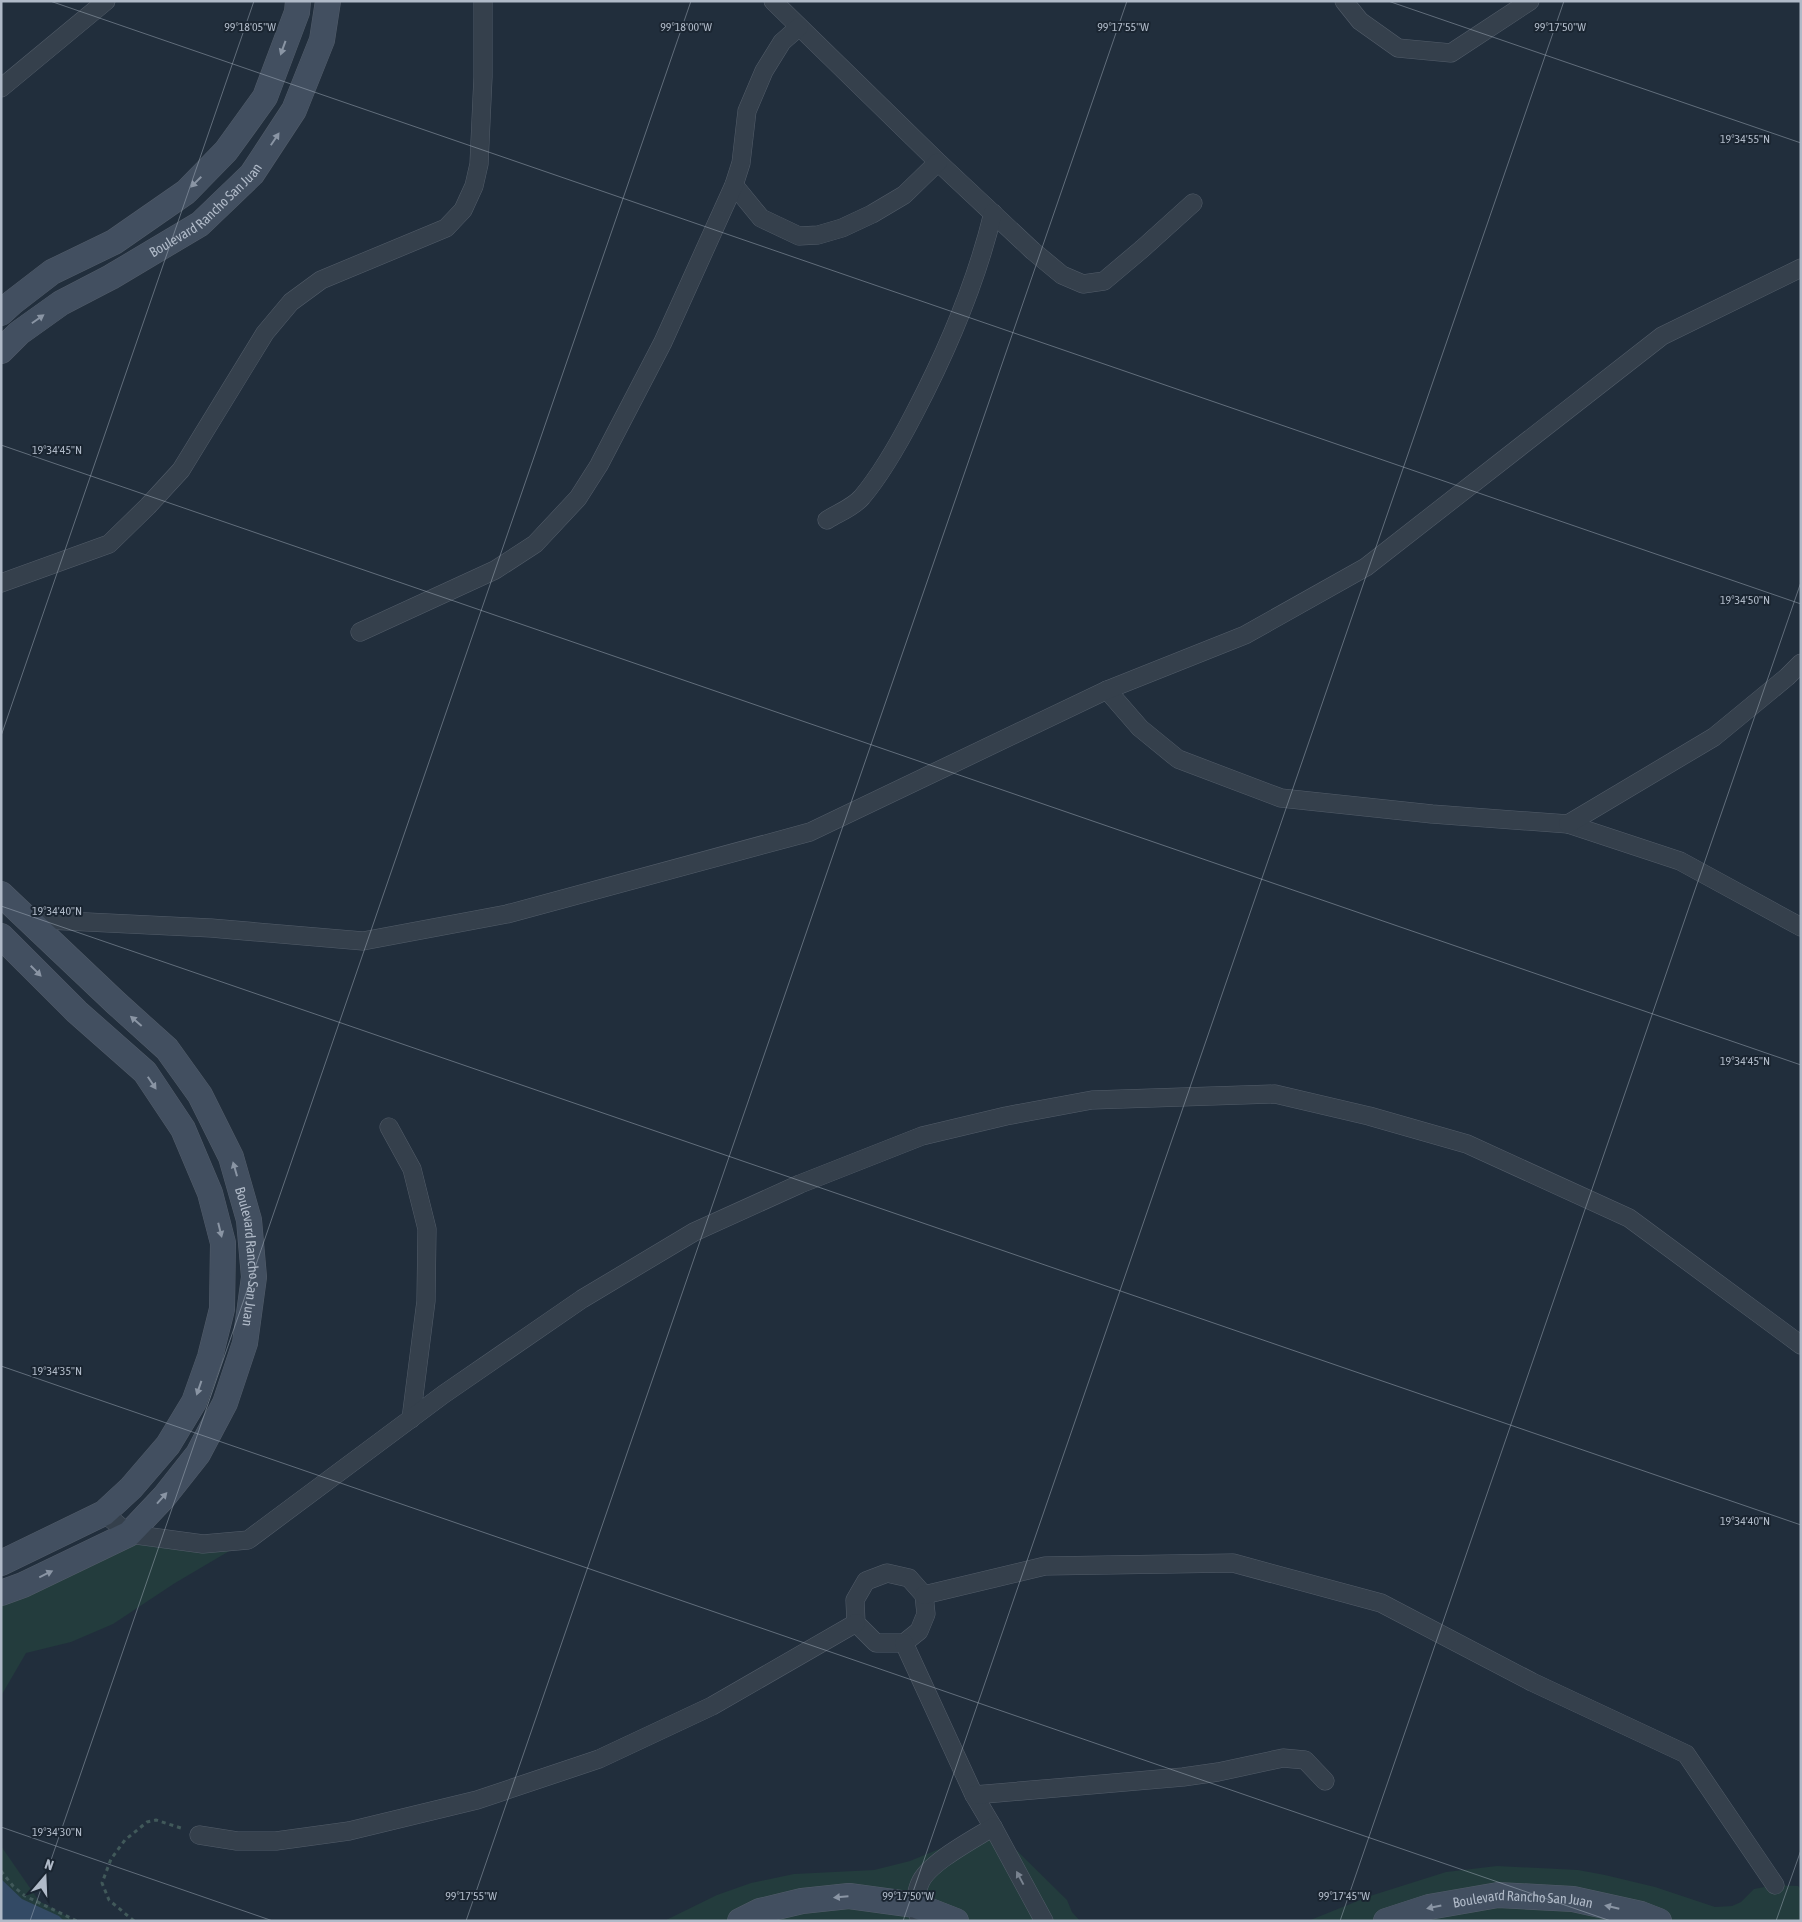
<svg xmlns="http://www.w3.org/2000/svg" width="1802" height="1922" viewBox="0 0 1802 1922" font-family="'Asap Condensed',sans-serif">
<rect width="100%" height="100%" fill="#212e3c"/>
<!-- green -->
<g fill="#233c3d">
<path d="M129,1534l119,6 -73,43 -62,41 -42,18 -45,11 -25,43v-103z"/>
<path d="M993,1827l74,73 5,12 8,9h-416l53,-26 34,-12 43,-9 80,-4 36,-9z"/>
<path d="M1,1846l38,55 36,20h-74z"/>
<path d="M1497,1866l81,4 27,5 50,12 60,20 17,-1 9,-4 13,-13 21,-4 23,1 3,3v32h-493l62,-25 76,-24z"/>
</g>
<!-- water -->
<path fill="#334a65" d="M1,1879l21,20 37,17 5,5h-63z"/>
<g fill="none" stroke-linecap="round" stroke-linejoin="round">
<defs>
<g id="street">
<path d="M773,1l165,161 95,89 29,24 21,9 21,-3 38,-32 51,-46"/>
<path d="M1344,1l16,20 38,27 53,5 79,-52"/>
<path d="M1,88l105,-87"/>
<path d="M734,185l27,33 38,18 19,-1 24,-7 30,-14 32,-19 34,-33"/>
<path d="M827,520c11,-7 27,-13 35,-23 21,-25 37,-54 52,-83 34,-65 62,-130 79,-201"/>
<path d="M1,583l108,-39 39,-38 33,-36 84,-137 26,-31 30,-22 125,-52 17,-18 11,-24 5,-22 4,-87v-76"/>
<path d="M360,632l135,-62 40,-26 43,-46 21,-33 64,-123 71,-157 7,-22 6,-52 17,-40 18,-29 17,-15"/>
<path d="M1107,690l33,38 38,31 103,39 151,16 136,10 112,37 121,66"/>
<path d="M1568,824l146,-87 73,-60 14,-14"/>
<path d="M26,919l185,9 152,13 144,-27 303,-82 297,-142 138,-55 121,-68 296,-231 139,-68"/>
<path d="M389,1127l23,42 15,60 -1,72 -15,118"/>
<path d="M104,1513l25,21 74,10 45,-4 196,-146 138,-95 112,-67 106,-48 122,-48 84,-20 86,-16 183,-6 94,22 98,28 162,74 172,127"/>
<path d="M887,1573l22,5 15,17 2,19 -7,17 -15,12h-28l-20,-20 -1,-23 11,-19z"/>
<path d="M924,1595l121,-29 188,-3 148,40 151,79 154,72 89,131"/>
<path d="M904,1643l70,152 19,32"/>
<path d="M974,1795l209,-18 35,-5 65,-14 22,2 20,21"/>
<path d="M199,1835l38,6h39l73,-10 128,-31 122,-41 113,-53 144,-83"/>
<path d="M920,1921c-4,-13 -6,-25 0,-38 8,-20 54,-44 73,-56l51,94"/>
</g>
<g id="secondary">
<path d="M1,313l12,-11 39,-30 62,-30 72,-50 40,-41 39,-54 32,-85 1,-11"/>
<path id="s1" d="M1,351l18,-18 42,-30 50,-26 89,-53 52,-50 42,-64 28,-70 6,-39"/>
<path id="s2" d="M1,894l115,109 51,46 33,46 31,62 18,63 5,57 -9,66 -20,60 -27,51 -34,43 -35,37 -106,51 -22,8"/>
<path d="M1,936l76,76 68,60 38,57 27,64 13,50 -1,66 -12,48 -16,45 -26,43 -37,43 -27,25 -103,50"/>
<path d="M740,1921l20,-10 42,-10 47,-5 66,9 41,16"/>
<path id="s3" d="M1386,1921l43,-14 69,-12 75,4 68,15 18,7"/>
</g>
</defs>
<!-- street casing -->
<use href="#street" stroke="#535d6a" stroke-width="19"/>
<!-- secondary casing -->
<use href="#secondary" stroke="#535d6a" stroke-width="26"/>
<!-- path -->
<g stroke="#41595a" stroke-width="3" stroke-dasharray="4 4" stroke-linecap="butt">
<path d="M1,1871l12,15 12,10 52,25"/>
<path d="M134,1921l-25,-21 -7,-17 9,-24 14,-19 22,-18 9,-2 28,9"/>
</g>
<!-- street -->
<use href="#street" stroke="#35404c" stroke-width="18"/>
<!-- secondary -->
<use href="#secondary" stroke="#424f60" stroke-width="25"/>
</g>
<!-- one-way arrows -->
<defs><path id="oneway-solid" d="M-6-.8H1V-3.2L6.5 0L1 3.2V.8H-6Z" transform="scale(1.25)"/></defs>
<g fill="#8a95a4">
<use href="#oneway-solid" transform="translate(283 48) rotate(110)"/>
<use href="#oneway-solid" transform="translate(275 139) rotate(-56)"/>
<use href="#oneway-solid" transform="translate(196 182) rotate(135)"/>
<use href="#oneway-solid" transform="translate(38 319) rotate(-35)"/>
<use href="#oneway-solid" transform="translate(36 971) rotate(45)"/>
<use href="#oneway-solid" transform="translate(136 1021) rotate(-139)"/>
<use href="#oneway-solid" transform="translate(152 1083) rotate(56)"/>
<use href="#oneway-solid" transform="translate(235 1169) rotate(-106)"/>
<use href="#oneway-solid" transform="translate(220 1230) rotate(76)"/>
<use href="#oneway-solid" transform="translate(199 1388) rotate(109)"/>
<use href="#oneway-solid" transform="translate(162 1498) rotate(-48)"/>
<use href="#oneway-solid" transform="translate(46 1574) rotate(-26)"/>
<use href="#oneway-solid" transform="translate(841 1897) rotate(175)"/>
<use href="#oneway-solid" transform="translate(1434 1907) rotate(168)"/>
<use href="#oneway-solid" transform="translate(1612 1907) rotate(-167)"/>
</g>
<use fill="#798390" href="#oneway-solid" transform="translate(1020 1878) rotate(-118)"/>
<!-- ticks -->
<path fill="none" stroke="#b0bac8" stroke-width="1" stroke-opacity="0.45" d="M50,1l1751,603M1388,1l413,142M1,445l1800,620M1,736l253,-735M1,906l1800,619M1,1366l1610,555M1,1827l272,94M30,1921l661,-1920M466,1921l661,-1920M903,1921l661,-1920M1340,1921l461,-1339M1776,1921l25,-71"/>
<g text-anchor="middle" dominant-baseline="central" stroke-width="4" stroke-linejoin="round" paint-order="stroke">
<!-- street labels -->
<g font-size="14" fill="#b0bac8" stroke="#1a2531">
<text stroke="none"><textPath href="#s1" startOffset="250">Boulevard Rancho San Juan</textPath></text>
<text stroke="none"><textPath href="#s2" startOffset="455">Boulevard Rancho San Juan</textPath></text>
<text stroke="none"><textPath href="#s3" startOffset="140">Boulevard Rancho San Juan</textPath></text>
</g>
</g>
<g font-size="12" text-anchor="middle" fill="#b0bac8" stroke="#1a2531" stroke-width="4" stroke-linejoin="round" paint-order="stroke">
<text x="250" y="31">99°18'05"W</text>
<text x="686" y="31">99°18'00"W</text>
<text x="1123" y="31">99°17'55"W</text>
<text x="1560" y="31">99°17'50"W</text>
<text x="1745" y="143">19°34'55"N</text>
<text x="57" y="454">19°34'45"N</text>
<text x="1745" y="604">19°34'50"N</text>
<text x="57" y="915">19°34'40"N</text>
<text x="1745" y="1065">19°34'45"N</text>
<text x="57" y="1375">19°34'35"N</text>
<text x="1745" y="1525">19°34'40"N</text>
<text x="57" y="1836">19°34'30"N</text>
<text x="471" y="1900">99°17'55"W</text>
<text x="908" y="1900">99°17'50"W</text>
<text x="1344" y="1900">99°17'45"W</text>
</g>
<!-- border -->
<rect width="1802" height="1922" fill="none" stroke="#b0bac8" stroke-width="5"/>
<!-- north arrow -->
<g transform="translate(45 1877) rotate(19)" stroke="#1a2531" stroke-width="4" paint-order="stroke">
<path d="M0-4L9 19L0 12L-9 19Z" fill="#b0bac8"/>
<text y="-8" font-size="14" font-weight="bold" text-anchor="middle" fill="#b0bac8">N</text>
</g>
</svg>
